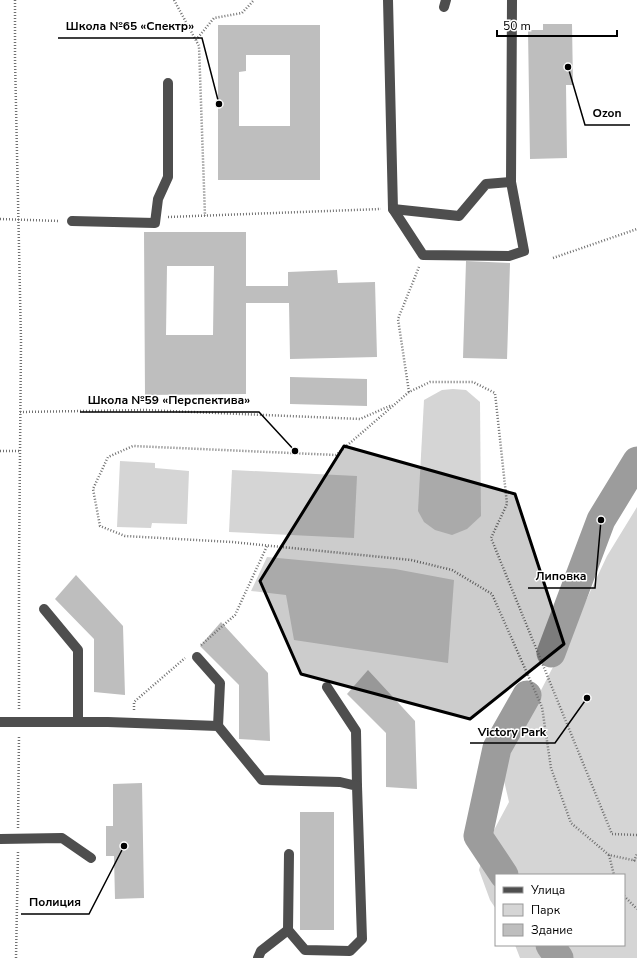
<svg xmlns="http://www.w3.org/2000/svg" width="637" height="958" viewBox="0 0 637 958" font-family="'Nunito Sans',sans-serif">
<rect width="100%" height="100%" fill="#fff"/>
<!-- green -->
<g fill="#d5d5d5">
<path d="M453,389l13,1 14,12 1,114 -14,13 -15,6 -17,-5 -11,-8 -6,-11 6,-111 18,-10z"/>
<path d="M120,461l35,2v5l34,3 -2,53 -35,-1 -1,5 -34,-1z"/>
<path d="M232,470l125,6 -3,62 -125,-6z"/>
<path d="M637,507v451h-117l-5,-13h109v-70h-128v34l-6,-9 -11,-30 7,-25 23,-43 -8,-34 72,-140 34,-72z"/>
<path d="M267,557l128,12 59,11 -6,83 -154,-23 -8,-45 -35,-4z"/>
</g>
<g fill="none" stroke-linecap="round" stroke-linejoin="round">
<!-- river -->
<g stroke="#9c9c9c" stroke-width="29">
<path d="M551,653l50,-133 36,-59"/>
<path d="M504,875l-26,-39 19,-88 30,-53"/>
<path d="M550,945l9,13"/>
</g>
</g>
<!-- building -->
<g fill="#bebebe" fill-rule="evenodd">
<path d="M543,24h29l1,61h-7l1,73 -37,1 -2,-129h15z"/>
<path d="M218,25h102v155h-102zM246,55h44v71h-51v-54l7,-1z"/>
<path d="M144,232h102v54h42v-14l49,-2 1,13 37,-1 2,75 -87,2 -1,-56h-43v91l-101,1zM167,266h47l-1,69h-47z"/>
<path d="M466,261l44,2 -3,96 -44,-1z"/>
<path d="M290,377l77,2v27l-77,-2z"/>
<path d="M76,575l47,51 2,69 -31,-3v-53l-39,-40z"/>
<path d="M221,622l47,51 2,68 -31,-2v-54l-39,-39z"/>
<path d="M368,670l47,51 2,68 -31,-2v-54l-39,-39z"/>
<path d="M142,783l2,115 -29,1 -1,-43h-8v-30h7v-42z"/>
<rect x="300" y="812" width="34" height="118"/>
</g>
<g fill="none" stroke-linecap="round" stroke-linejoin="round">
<!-- path -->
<g stroke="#707070" stroke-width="2.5" stroke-dasharray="1 2" stroke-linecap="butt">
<path d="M15,0v59l6,282 -2,226v143"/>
<path d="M174,0l25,46 6,170"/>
<path d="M196,40l18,-22 28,-5 12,-13"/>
<path d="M168,217l213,-8"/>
<path d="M0,219l59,2"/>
<path d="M553,258l84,-29"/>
<path d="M409,392l-11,-73 21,-52"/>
<path d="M20,412l126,-2 214,9 32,-14"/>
<path d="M0,451h19"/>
<path d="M201,645l34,-30 32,-69"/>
<path d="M134,710v-8l51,-44"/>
<path d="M18,828l1,-93"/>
<path d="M637,835l-25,-1 -121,-296 16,-34 -12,-111 -22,-11h-43l-21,10 -73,63 -203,-9 -25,11 -15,32 7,37 25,10 107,6 179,18 41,10 40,24 50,113 9,61 20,55 38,32 28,6"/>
<path d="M609,855l5,20"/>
<path d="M634,861l3,-7"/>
<path d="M624,896l13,13"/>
<path d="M16,958l2,-107"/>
</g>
<!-- minor -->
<g stroke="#4e4e4e" stroke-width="10">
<path d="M388,0l5,209 30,46 86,1 15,-5 -13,-69 1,-182"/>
<path d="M444,7l2,-7"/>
<path d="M393,209l66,7 27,-32 25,-2"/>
<path d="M72,221l83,2 3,-24 10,-22v-94"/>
<path d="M44,609l34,41v72"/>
<path d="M197,657l23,26 -2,43"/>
<path d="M327,687l29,44 1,55"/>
<path d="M0,722h108l110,4 44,54 78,2 17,4 5,153 -12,12 -45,-1 -17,-20"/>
<path d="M0,839l62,-1 29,20"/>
<path d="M258,958l3,-7 27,-21 1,-76"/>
</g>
</g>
<!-- marked area -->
<path fill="#000" fill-opacity="0.2" stroke="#000" stroke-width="3" stroke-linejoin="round" d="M344,446l171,48 49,150 -94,75 -169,-45 -41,-93z"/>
<!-- callouts -->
<path fill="none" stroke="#000" stroke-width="1.5" d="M219 104L202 38H58M568 67L585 125H630M295 451L259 412H80M601 520L595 588H528M587 698L555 743H470M124 846L89 914H21"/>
<g fill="#000" stroke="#fff" stroke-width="1.5">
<circle cx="219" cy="104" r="4"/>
<circle cx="568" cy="67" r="4"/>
<circle cx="295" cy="451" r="4"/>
<circle cx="601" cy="520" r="4"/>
<circle cx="587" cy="698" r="4"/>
<circle cx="124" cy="846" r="4"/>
</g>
<g font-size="12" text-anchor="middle" font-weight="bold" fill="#000" stroke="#fff" stroke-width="3" stroke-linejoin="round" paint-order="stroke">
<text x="130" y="30">Школа №65 «Спектр»</text>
<text x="607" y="117">Ozon</text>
<text x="169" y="404">Школа №59 «Перспектива»</text>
<text x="561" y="580">Липовка</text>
<text x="512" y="736">Victory Park</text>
<text x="55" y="906">Полиция</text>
</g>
<!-- legend -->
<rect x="495" y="874" width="130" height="72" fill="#ffffff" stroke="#999999"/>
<rect x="503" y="887" width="20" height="6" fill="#4e4e4e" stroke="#999999"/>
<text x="531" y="894" font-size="12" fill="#000000">Улица</text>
<rect x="503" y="904" width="20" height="12" fill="#d5d5d5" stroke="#999999"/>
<text x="531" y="914" font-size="12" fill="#000000">Парк</text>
<rect x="503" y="924" width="20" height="12" fill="#bebebe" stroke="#999999"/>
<text x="531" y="934" font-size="12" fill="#000000">Здание</text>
<!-- scale -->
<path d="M497 30v6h120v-6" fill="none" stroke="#000000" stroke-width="2"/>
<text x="503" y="30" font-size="12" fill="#000000" stroke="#ffffff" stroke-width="3" paint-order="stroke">50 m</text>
</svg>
